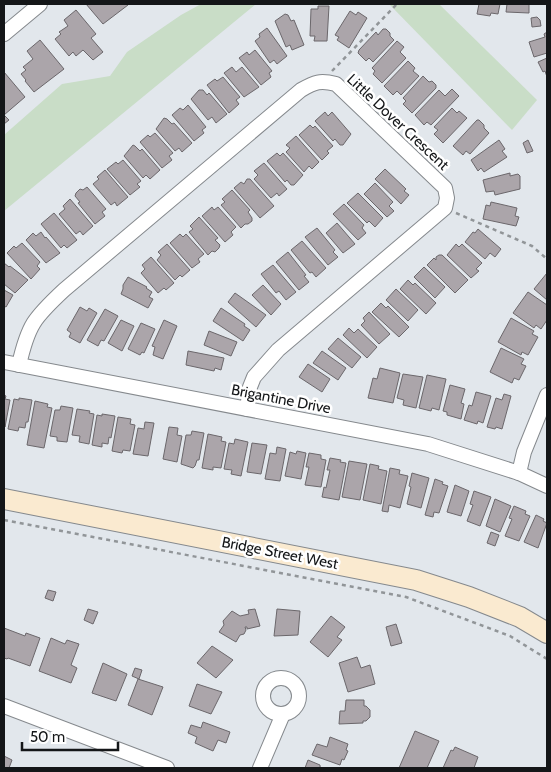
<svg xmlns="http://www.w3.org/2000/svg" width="551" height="772" viewBox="0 0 551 772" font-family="Cabin,sans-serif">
<rect width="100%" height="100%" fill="#e2e7ec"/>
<!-- green -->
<g fill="#c9ddc7">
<path d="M201,4h55l-252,207v-76l58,-51 48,-8 17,-24 54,-37z"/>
<path d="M389,4h50l98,96 -25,30z"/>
</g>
<!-- building -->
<g fill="#aba5aa" stroke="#6b676b">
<path d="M86,4h42v1l-25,19z"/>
<path d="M479,4h21l-2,10 -7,-1 -1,3 -13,-2z"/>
<path d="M505,4h24v9l-23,-1 1,-8z"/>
<path d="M318,6h11l-2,35h-13l1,-5h-5l1,-27h7z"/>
<path d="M76,10l20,24 -5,4 12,14 -10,8 -10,-10 -7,6 -3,-4 -4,4 -14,-17 6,-5 -2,-2 9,-6 -4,-6z"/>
<path d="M350,11l6,4 2,-3 9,6 -18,30 -12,-8 2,-3 -4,-2z"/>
<path d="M285,14l3,1 3,6 3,-1 10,25 -12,5 -2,-5 -4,2 -11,-26z"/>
<path d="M537,17l3,3 1,6 -9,1 -1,-9z"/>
<path d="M267,28l20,28 -10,8 -3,-4 -4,3 -15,-22 5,-4 -1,-3z"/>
<path d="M383,29h3l4,4v3l4,4 -21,22 -4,-4 -3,3 -8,-8 1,-3 17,-18 2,3z"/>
<path d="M547,32v21l-13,4 -5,-15 16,-5 -1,-3z"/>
<path d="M40,40l24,29 -30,23 -9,-11 1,-1 -5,-6 5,-4 -3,-3 10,-8 -6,-8z"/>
<path d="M397,41l7,6 -4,5 6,6 -24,25 -9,-9 2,-3 -3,-3z"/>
<path d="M255,50l17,21 -3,2 2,4 -10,8 -22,-27 8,-6 2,3z"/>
<path d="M547,58v19l-2,-6 -2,1 -5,-10z"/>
<path d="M408,61l7,7 -2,3 6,5 -18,19 -4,-4 -4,4 -9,-9z"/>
<path d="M232,67l4,5 6,-5 17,20 -15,10 -20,-24z"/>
<path d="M4,72l21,25 -21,18 5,5 -5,4z"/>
<path d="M423,76l6,6 3,-1 4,4v3l-24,25 -9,-9 3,-3 -3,-3z"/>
<path d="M223,77l17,20 -4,3 3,4 -10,9 -22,-28 8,-6 2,2z"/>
<path d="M452,89l7,7 -28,29 -4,-3 -3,3 -9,-10 24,-25 6,6z"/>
<path d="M199,90h4l4,5 2,-2 18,21 -11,9 -4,-6 -4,3 -17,-21z"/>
<path d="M188,105l18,22 -4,3 2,3 -10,8 -22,-26 8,-7 3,2z"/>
<path d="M452,108l5,5 2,-2 8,7 -24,25 -9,-9 4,-4 -4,-3z"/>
<path d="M325,112l3,4 4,-4 19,22 -8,11h-3l-5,-6 -2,2 -18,-20z"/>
<path d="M164,118l3,1 5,5 2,-1 18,20 -10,9 -3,-4 -4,3 -19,-22z"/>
<path d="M477,120h2l5,5v3l5,5 -19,21 -4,-3 -3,4 -10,-9z"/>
<path d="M310,125l3,3 2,-2 18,20 -6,5 2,2 -7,7 -23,-25z"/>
<path d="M155,133l18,20 -4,3 3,4 -10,8 -22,-26 8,-7 2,2z"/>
<path d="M296,136l23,26 -7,7 -3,-3 -5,6 -18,-20 4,-4 -4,-3z"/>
<path d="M499,140l6,9 -3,2 5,6 -23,15 -3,-4 -3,3 -7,-11z"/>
<path d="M528,140l5,11 -6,2 -4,-10z"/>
<path d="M133,145l2,1 5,5 2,-2 18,21 -10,9 -4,-4 -3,3 -19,-22z"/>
<path d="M277,153l3,3 3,-3 20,22 -9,10h-3l-4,-5 -2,2 -18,-21z"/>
<path d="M123,160l18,21 -4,3 3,3 -10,8 -23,-26 9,-7 2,2z"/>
<path d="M264,163l23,26 -8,7 -2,-3 -6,5 -17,-19 4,-4 -4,-4z"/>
<path d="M385,169l21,20 -2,2 5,4 -8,9 -26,-25z"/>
<path d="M105,170l23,27 -11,9 -2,-4 -4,3 -18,-21 6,-5 -2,-2z"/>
<path d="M510,173v3l8,-2 2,2v13l-25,6 -1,-4 -8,1 -3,-12z"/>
<path d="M247,179h3l24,27 -14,12 -26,-30 7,-6 3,2z"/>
<path d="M375,183l18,19 -4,4 5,5 -7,6 -23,-23z"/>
<path d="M87,187l19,22 -4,3 3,4 -10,8 -17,-21 2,-1 -5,-6 1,-3 4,-4 3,1z"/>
<path d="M232,190l18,20 -2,2 4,6v3l-4,3h-3l-4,4 -20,-23 4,-3 -3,-3z"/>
<path d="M358,193l25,25 -8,9 -6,-6 -2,2 -20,-20z"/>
<path d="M70,199l23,27 -10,9 -3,-4 -4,3 -17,-20 6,-5 -2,-3z"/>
<path d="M491,202l26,6 -2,8 4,1 -3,9 -33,-7 3,-14 4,1z"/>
<path d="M344,204l20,21 -2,3 4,5 -8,7 -25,-26z"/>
<path d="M212,207l2,3 4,-3 18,20 -5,5 2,3 -8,7 -23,-26z"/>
<path d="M54,213l23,27 -10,8 -3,-3 -3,3 -20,-24z"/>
<path d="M199,217l19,21 -3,2 5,5 -1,3 -4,4 -3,-1 -4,4 -19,-23 4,-3 -3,-3z"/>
<path d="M337,223l18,21 -12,9 -17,-20z"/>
<path d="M317,228l18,22 -2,2 5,5 -10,8 -23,-28z"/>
<path d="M478,229l23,20 -6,8 -5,-4 -5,6 -20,-17 8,-10 2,1z"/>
<path d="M41,232l4,6 1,-1 14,16 -14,10 -20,-23 7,-7 3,3z"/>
<path d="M180,234l3,3 3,-3 18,20 -6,5 2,3 -8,6 -22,-25z"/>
<path d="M302,241l24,27 -10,9 -4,-5 -2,1 -19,-23z"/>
<path d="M22,243l18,19 -3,4 3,3 -9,10 -24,-26 7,-7 2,2z"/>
<path d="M167,244l23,26 -8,7 -2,-2 -5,5 -18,-20 4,-5 -3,-3z"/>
<path d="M456,244l3,3 3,-3 20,19 -6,6 3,2 -8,7 -24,-23z"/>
<path d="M288,252l18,23 -2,1 5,6 -10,8 -23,-28z"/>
<path d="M439,255h3l26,25 -13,13 -28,-28 7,-7 2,2v-3z"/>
<path d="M151,257l23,26 -8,7 -2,-2 -6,5 -17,-20 4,-4 -3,-4z"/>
<path d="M4,263l5,4 1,-1 18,14 -13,13 -11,-9z"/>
<path d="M273,265l23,27 -10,8 -7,-9 -3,2 -15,-19z"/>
<path d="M424,267l21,20 -10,11 -21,-21z"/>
<path d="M547,273v27l-13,-11z"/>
<path d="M128,277l19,10 -1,1 6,4 -3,5 4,2 -5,9 -27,-14 2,-5v-4z"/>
<path d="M408,280l5,5 2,-2 21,20 -10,11 -26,-25z"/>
<path d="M263,285l18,19 -10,11 -19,-20z"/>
<path d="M396,289l22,21 -10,11 -22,-21z"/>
<path d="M4,290l9,5 -7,12 -2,-1z"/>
<path d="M528,292l19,13v15l-6,9 -5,-4 -2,3 -21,-15z"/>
<path d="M235,293l31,22 -10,12 -28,-25z"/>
<path d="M381,303l5,5 2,-2 21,21 -10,10 -27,-25z"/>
<path d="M80,307l7,4 2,-3 8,5 -17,30 -11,-6 2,-4 -4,-3z"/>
<path d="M221,308l24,16 -1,2 6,4 -7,11 -30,-20z"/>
<path d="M105,309l13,7 -14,25 -3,-1 -3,6 -11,-6z"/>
<path d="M369,312l21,22 -11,10 -18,-19 4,-4 -2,-3z"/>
<path d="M511,318l23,13 -2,3 6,3 -10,18 -6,-3 -1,3 -23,-13z"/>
<path d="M121,320l13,6 -12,25 -14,-8z"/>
<path d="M164,320l13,6 -14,33 -10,-4 2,-8 -3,-1z"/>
<path d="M141,323l14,6 -11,24 -2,-1 -2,3 -12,-6z"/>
<path d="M349,328l5,5 4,-4 19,18 -10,11 -24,-23z"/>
<path d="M209,331l28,11 -6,14 -27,-11z"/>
<path d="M338,338l23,19 -9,11 -24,-19z"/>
<path d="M501,348l23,11 -3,5 5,2 -7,14 -5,-2 -2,5 -22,-11z"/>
<path d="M188,351l36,7 -3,12 -6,-2 -1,3 -28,-6z"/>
<path d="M322,351l24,17 -8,12 -25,-17z"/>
<path d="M308,364l22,15 -8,13 -23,-15z"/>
<path d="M380,368l20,5 -7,30 -25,-5 5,-20 4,1z"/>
<path d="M403,374l20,3 -7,31 -13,-3 1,-5 -7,-2z"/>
<path d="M427,375l19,4 -7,31 -7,-2 -1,3 -12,-3z"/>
<path d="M450,385l15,4 -4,14 3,1 -3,15 -14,-4v-3l-4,-1z"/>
<path d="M476,392l15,4 -8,27 -5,-2 -1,3 -13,-4 5,-15 3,1z"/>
<path d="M504,394l7,2 -9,33 -6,-2 -1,2 -8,-2 9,-29 6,2z"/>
<path d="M4,395l2,1 -1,3 5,1 -5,27z"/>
<path d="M19,398l13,2 -4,22h-2l-1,6 -6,-1 -1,4 -10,-2 6,-30 5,1z"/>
<path d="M35,401l13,3 -1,3 5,1 -8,40 -17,-3z"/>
<path d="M61,406l12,2 -6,34 -10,-1v-4l-7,-1 5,-26h5z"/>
<path d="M77,409l13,2 -1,2 5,1 -5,30 -10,-2 1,-6 -8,-1z"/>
<path d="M102,414l13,2 -4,22 -2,-1 -1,7 -6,-1v4l-10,-2 5,-30 5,1z"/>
<path d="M118,417l13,2 -1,5 5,1 -5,26 -7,-1 -1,3 -10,-2z"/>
<path d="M145,422l9,1 -6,33 -15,-2 5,-26 6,1z"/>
<path d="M169,427l9,1 -1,7 5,1 -5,26 -14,-3z"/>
<path d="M192,431l12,2 -5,27h-2l-2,6 -2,2 -12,-4 5,-29h5z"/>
<path d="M208,434l14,3 -1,4 5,1 -5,26 -8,-1v3l-11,-2z"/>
<path d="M235,439l13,3 -7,34 -10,-2 1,-4 -8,-1 5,-26 5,1z"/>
<path d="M252,443l15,2 -6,29 -14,-2z"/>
<path d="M277,447l9,2 -6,32 -15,-2 5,-26 6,1z"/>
<path d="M297,451l9,2 -5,26 -16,-3 5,-24 6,2z"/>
<path d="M309,453l12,2v4l5,1 -5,27 -16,-2 4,-18h-3z"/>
<path d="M330,458l11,2 -1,2 6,1 -7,37 -17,-3 2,-10 2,1 4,-18h-3z"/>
<path d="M349,461l18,3 -7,36 -18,-3z"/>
<path d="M370,464l9,2 -1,3 9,2 -6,33 -18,-4z"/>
<path d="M390,468l10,2 -1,4 9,2 -8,32 -11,-3 -1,7 -6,-1z"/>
<path d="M412,473l17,5 -8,30 -14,-4 4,-17 -2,-1z"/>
<path d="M435,479l8,3 -1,2 6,2 -9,27 -5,-1 -1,5 -8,-2z"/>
<path d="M455,485l14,6 -8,25 -14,-4z"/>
<path d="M474,491l17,6 -11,29 -13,-5 6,-16 -3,-1z"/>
<path d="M495,499l16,7 -11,26 -14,-6z"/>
<path d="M514,506l12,5 -1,3 5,2 -11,25 -14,-5 7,-17 -3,-1z"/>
<path d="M536,515l8,4 -1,2 4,2 -9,25 -14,-6z"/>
<path d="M491,532l8,3 -4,11 -8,-3z"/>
<path d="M48,590l8,2 -3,9 -8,-3z"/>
<path d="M88,609l10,3 -5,12 -9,-4z"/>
<path d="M255,609l5,17 -13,3v-2h-2l1,3 -2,4 -4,1 -4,7 -17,-10 5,-7 -1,-4 9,-10 8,5 9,-2 -1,-4z"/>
<path d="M277,609l23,2 -2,24 -24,1z"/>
<path d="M331,616l14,11 -8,10 5,3 -14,17 -18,-15z"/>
<path d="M396,624l6,19 -11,3 -5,-19z"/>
<path d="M4,628l21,8 1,-3 14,5 -10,28 -22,-8 -1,1 -3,-1z"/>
<path d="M51,638l14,6 2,-4 12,4 -8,21 6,3 -6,15 -32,-12z"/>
<path d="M212,646l21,14 -17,18 -19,-15z"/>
<path d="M357,657l4,11 9,-3 5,19 -27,8 -9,-29z"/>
<path d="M103,663l24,11 -11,27 -24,-8z"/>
<path d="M135,668l7,2 -3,9 -7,-3z"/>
<path d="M138,679l25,8 -11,28 -24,-10z"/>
<path d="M197,684l25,8 -11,22 -22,-8z"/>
<path d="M346,700h18v6h2l4,4v7l-4,4h-3v2l-24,1 1,-13h5z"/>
<path d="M203,722l27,10 -4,11 -8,-3 -5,11 -18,-8 2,-6 -9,-4 3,-8 10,3z"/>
<path d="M415,731l24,10 -12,27h-28z"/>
<path d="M330,737l18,7 -2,6 2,1 -4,9 -2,-1 -2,6 -28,-10 5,-11 10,3z"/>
<path d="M455,747l23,10 -4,11h-31l8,-18 2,1z"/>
<path d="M4,756l8,4 -3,8h-5z"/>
<path d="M308,760l12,5v2l3,1h-18z"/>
</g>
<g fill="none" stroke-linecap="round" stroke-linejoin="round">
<defs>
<g id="minor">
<path d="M4,34l36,-30"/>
<path d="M4,362l424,82 91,29 28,13"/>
<path d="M19,365c9,-40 15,-47 45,-75l237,-200c14,-8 19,-10 35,-6l109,104 2,10 -2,10 -167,142 -24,27 -4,10 -3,22"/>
<path d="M519,473l5,-21 23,-57"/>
<circle cx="281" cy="696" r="18"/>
<path d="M4,706l163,62"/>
<path d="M260,768l23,-54"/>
</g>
<path id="secondary" d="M4,499l412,81 53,17 51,20 27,16"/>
</defs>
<!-- minor casing -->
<use href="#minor" stroke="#85898d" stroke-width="16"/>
<!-- secondary casing -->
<use href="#secondary" stroke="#85898d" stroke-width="22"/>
<!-- path -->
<g stroke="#919598" stroke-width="2.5" stroke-dasharray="4 4" stroke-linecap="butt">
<path d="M332,71l65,-67"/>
<path d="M456,213l76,33 15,13"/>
<path d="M4,520l402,77 104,39 37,23"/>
</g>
<!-- minor -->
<use href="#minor" stroke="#fff" stroke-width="14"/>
<!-- secondary -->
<use href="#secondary" stroke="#faead0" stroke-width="20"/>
</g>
<g text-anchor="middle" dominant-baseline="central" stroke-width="5" stroke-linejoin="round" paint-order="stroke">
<!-- street labels -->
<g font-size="15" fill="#141618" stroke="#fff">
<text transform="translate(398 122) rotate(43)">Little Dover Crescent</text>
<text transform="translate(281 399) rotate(11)">Brigantine Drive</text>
<text transform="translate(280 553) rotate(11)">Bridge Street West</text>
</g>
</g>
<!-- border -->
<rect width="551" height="772" fill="none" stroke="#141618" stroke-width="10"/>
<!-- scale -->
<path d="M22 742v8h96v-8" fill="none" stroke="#141618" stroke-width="2.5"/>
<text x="30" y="742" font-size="15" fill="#141618" stroke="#ffffff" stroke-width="4" paint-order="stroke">50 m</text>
</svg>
